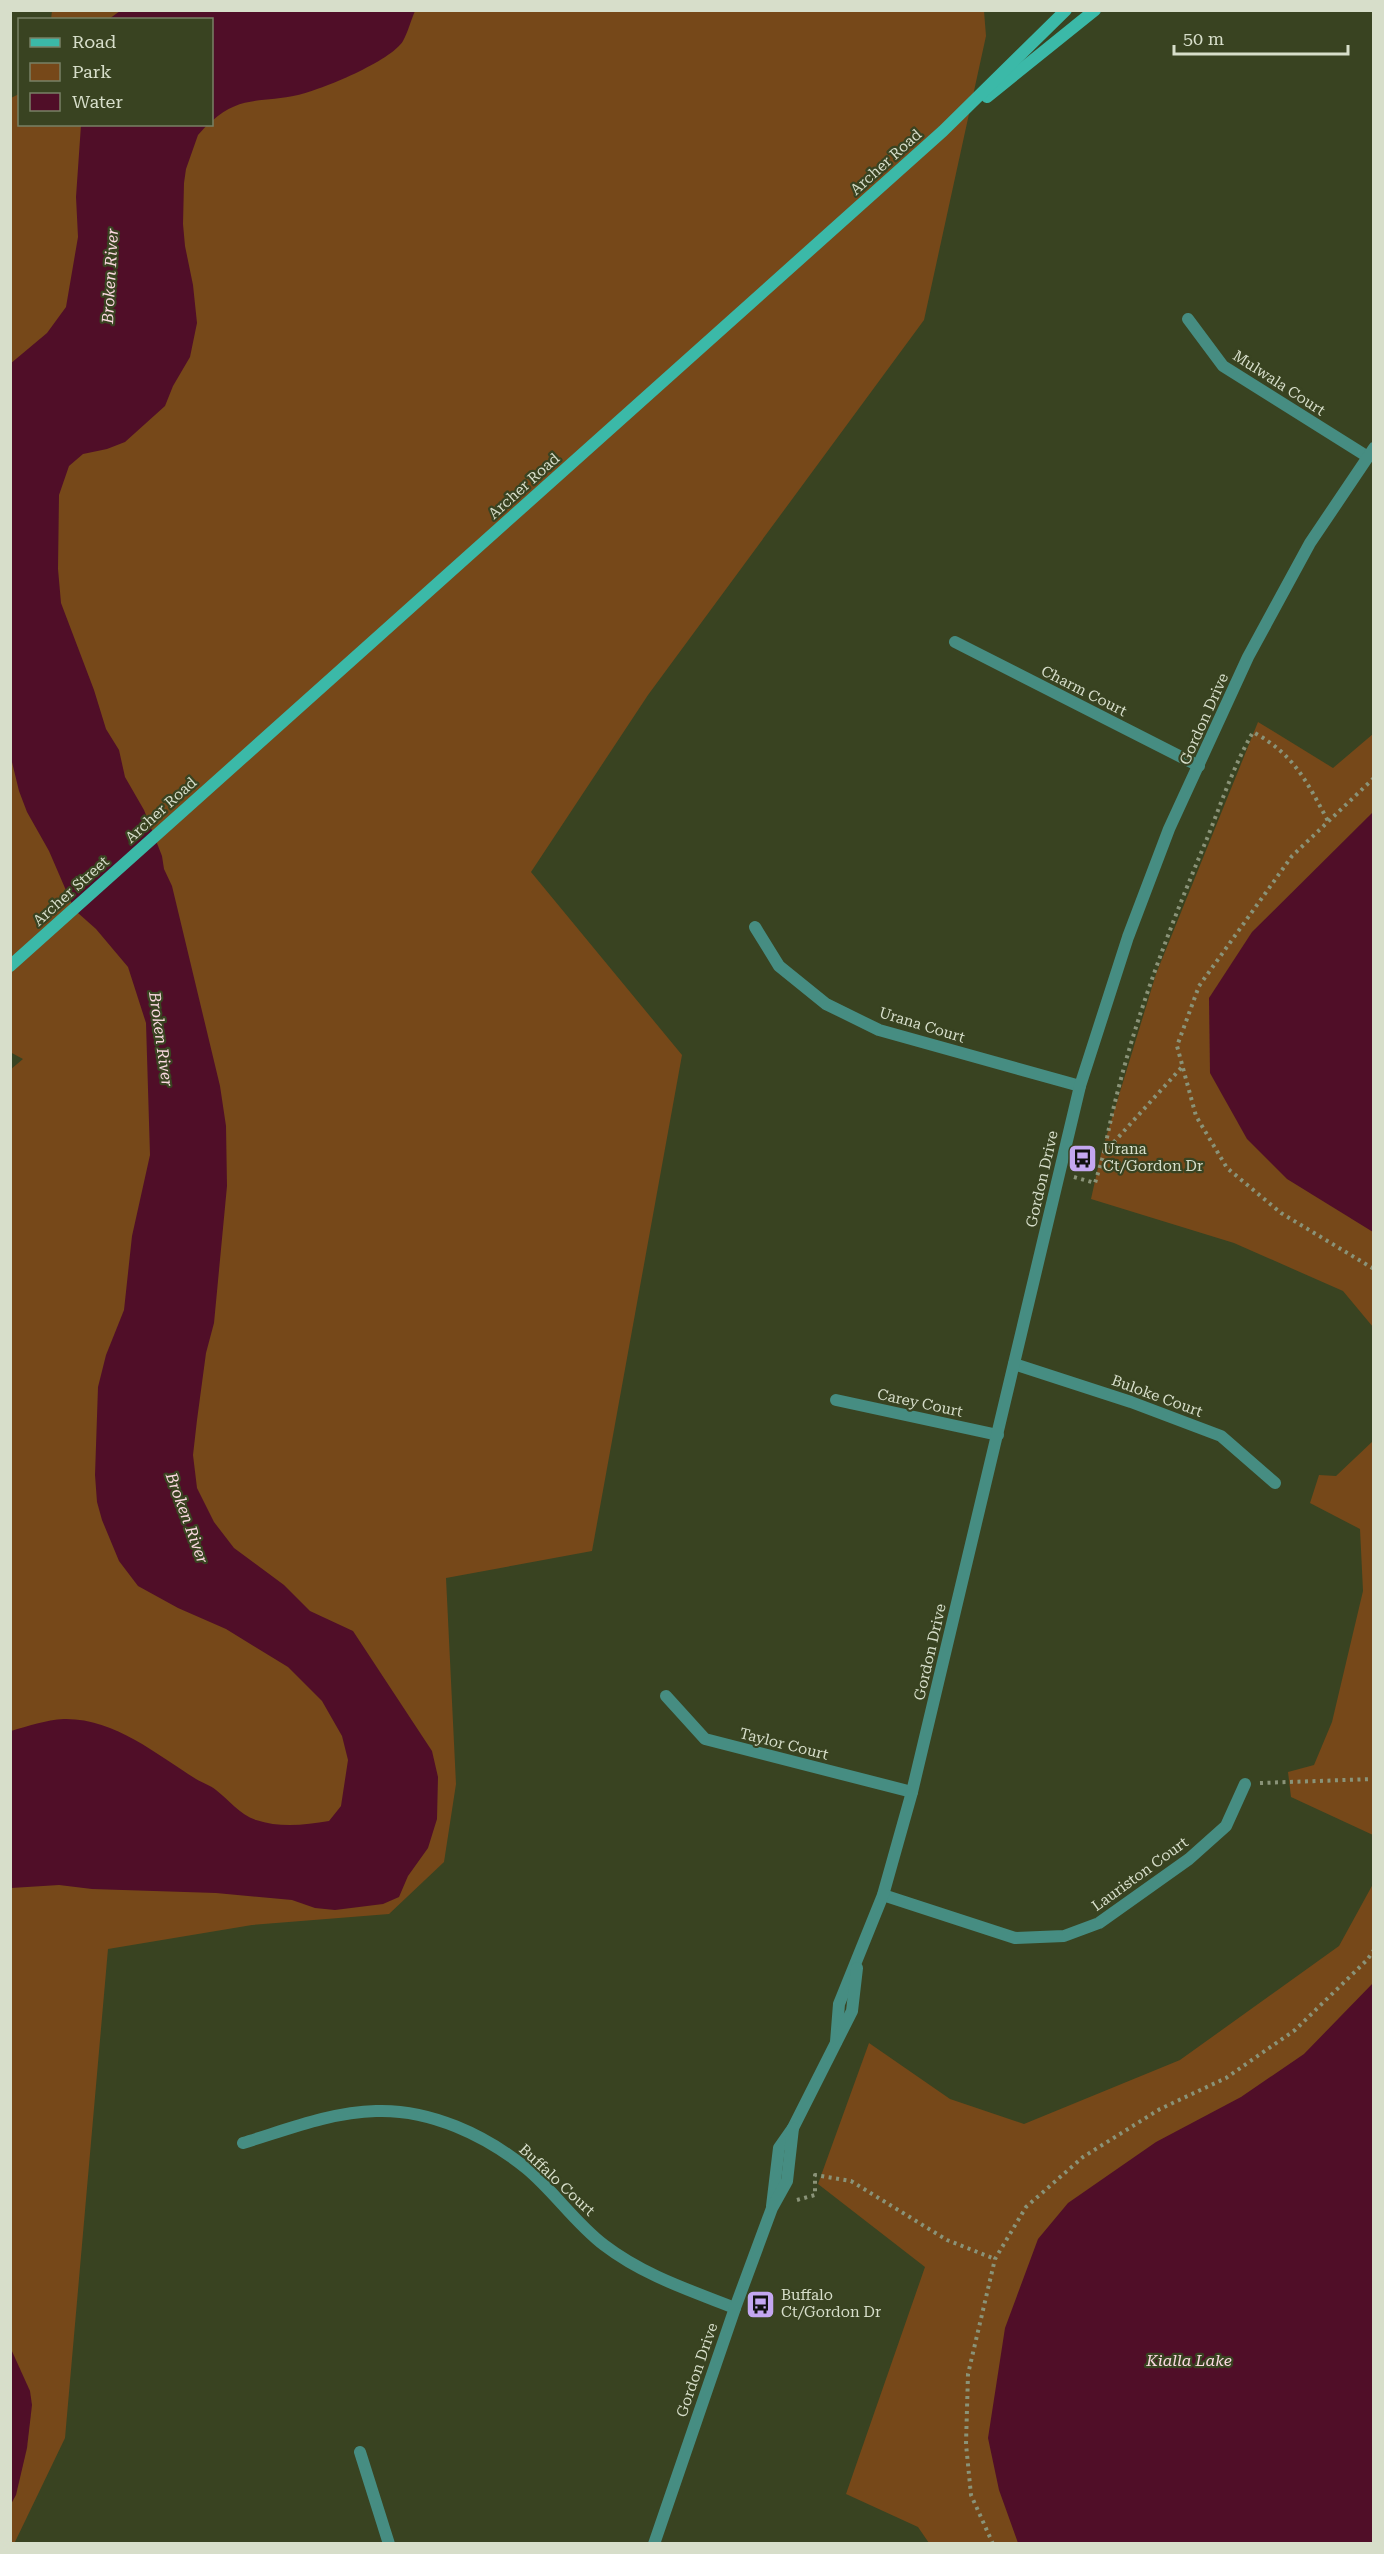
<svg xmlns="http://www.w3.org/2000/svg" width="1384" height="2554" viewBox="0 0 1384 2554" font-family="'Roboto Serif',serif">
<rect width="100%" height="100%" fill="#394321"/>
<!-- green -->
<g fill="#764819">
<path d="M52,11h932l2,25 -62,284 -276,375 -117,177 151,183 -90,496 -146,27 10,206 -12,78 -55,52 -137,11 -144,24 -43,489 -51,106 -4,-1v-1473l13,-11 -13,-7 1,-954 8,-4 1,30h192v-104l-161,-1z"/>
<path d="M1258,722l75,46 40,-34v593l-30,-36 -109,-48 -143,-44 10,-45 55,-180z"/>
<path d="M1373,1441v394l-82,-38 -3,-25 26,-7 18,-43 31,-131 -3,-62 -50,-26 9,-28 17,1z"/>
<path d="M1373,1884v659h-444l-11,-16 -72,-33 79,-227 -107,-83 51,-141 81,56 74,25 156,-64 159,-114z"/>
</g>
<!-- water -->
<g fill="#500e28">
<path d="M120,11v-1l295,1c-4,9 -7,21 -12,30 -12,20 -82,49 -105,54 -34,8 -58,0 -86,26v-101l-103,-1z"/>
<path d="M81,125h126l-9,10 -12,34 -2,14 -1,41 2,22 8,39 4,38 -7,34 -17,29 -8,20 -40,36 -18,7 -24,5 -14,12 -10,29 -1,74 3,34 33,87 12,39 13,21 6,27 19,33 18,46 2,13 8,17 48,200 6,40 1,60 -13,137 -8,30 -9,67 -4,35 4,33 17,34 20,26 50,37 26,26 43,20 79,120 6,26 -1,42 -9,29 -20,28 -9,21 -16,7 -48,6 -20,-2 -23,-8 -76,-7 -124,-4 -33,-4 -48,3v-157c17,-5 35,-11 53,-12 50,-1 92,35 132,60 7,4 14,6 20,11 13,10 23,24 40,30 24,8 49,5 73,1l12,-15 7,-46 -6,-24 -20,-35 -34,-34 -62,-38 -48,-21 -40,-22 -19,-25 -17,-41 -5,-18 -2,-27 3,-88 8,-32 18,-45 8,-74 18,-81 -4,-132 -18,-56 -32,-38 -18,-16 -7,-11 -22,-51 -22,-39 -8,-21 -8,-33 -1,-394 37,-31 19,-26 12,-70 -2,-40z"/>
<path d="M1373,812v420l-86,-53 -40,-40 -37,-66 -1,-75 43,-66z"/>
<path d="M1373,1983v560h-355l-19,-53 -11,-52 17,-110 33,-89 30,-36 88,-61 85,-45 63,-43z"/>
<path d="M11,2349l19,42 2,14 -5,43 -11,47 -5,9z"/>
</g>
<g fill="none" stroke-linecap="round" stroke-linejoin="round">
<!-- path -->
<g stroke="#8a9378" stroke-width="4" stroke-dasharray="3 4.5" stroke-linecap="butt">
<path d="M1374,778l-82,78 -93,130 -22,60 19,70 31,52 54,45 93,56"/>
<path d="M1104,1153c20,-107 60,-212 102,-312 15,-37 27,-74 47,-109 41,22 54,50 75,89"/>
<path d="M1074,1177l21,6 9,-30 78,-86"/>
<path d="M1260,1783l114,-4"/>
<path d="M797,2200l18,-5v-20l36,6 96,59 48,19"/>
<path d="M993,2544l-22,-49 -5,-51 2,-70 27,-115 31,-52 57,-50 77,-48 66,-31 69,-48 72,-70 7,-10"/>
</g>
<!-- street -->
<g stroke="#468d82" stroke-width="12">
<path d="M1188,319l35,47 145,91"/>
<path d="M955,642l244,124"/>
<path d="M755,927l24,39 47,38 53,26 201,56"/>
<path d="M1014,1364l117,38 90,34 54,47"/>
<path d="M836,1400l162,35"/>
<path d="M666,1696l39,43 207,53"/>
<path d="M883,1895l132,43 49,-2 35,-13 90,-64 37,-33 19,-42"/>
<path d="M836,2042l3,-38 44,-109 29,-103 168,-706 48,-149 41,-108 79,-172 62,-114 64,-95"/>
<path d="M243,2143c43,-13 88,-31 133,-32 54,-2 109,24 150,57 28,23 49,55 78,77 39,30 85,45 131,63"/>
<path d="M772,2206l7,-58 14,-20 59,-117 5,-43"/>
<path d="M360,2452l29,92"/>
<path d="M654,2544l81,-236 37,-100 15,-27 6,-53"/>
</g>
<!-- secondary -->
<g stroke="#3bb9a8" stroke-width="12">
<path d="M987,97l108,-87"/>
<path d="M10,966l933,-835 123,-121"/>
</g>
</g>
<!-- icons -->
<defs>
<symbol id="bus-square" viewBox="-11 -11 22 22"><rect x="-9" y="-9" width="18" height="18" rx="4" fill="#c4a7f1" stroke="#394321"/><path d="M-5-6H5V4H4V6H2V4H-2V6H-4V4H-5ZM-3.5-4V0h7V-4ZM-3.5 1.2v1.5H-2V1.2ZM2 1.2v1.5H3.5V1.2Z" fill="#111"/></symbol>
</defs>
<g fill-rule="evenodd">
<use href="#bus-square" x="1066" y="1142" width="33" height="33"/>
<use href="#bus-square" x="744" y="2288" width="33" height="33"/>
</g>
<g text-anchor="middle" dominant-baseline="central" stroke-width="4.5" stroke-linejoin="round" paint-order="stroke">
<!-- street labels -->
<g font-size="15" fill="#d7deca" stroke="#394321">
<text transform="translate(886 162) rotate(-42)">Archer Road</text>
<text transform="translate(1279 383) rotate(33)">Mulwala Court</text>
<text transform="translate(524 486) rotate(-42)">Archer Road</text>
<text transform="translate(1084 691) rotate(27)">Charm Court</text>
<text transform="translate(1204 719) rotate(-66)">Gordon Drive</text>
<text transform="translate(161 810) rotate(-42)">Archer Road</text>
<text transform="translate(71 891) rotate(-42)">Archer Street</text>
<text transform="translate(922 1025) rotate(17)">Urana Court</text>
<text transform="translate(1042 1179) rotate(-77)">Gordon Drive</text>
<text transform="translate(1157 1396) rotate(20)">Buloke Court</text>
<text transform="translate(920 1403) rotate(12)">Carey Court</text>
<text transform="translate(930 1652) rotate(-77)">Gordon Drive</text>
<text transform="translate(784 1744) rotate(14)">Taylor Court</text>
<text transform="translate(1140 1874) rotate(-36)">Lauriston Court</text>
<text transform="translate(557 2180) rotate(43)">Buffalo Court</text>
<text transform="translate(697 2370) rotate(-71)">Gordon Drive</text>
</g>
<!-- poi labels -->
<g font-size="15" fill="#d7deca" stroke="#394321" text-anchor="start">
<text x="1103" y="1149">Urana<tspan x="1103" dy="17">Ct/Gordon Dr</tspan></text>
<text x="781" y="2295">Buffalo<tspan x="781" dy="17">Ct/Gordon Dr</tspan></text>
</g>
<!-- water labels -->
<g font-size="16" font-style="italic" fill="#fbd9e1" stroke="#394321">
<text transform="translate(110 276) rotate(-87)">Broken River</text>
<text transform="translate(161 1039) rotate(82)">Broken River</text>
<text transform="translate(187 1518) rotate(70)">Broken River</text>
<text x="1189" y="2360">Kialla Lake</text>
</g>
</g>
<!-- border -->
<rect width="1384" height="2554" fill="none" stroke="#d7deca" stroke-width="24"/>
<!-- legend -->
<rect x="18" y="18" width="195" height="108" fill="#394321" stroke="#788165" stroke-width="1.5"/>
<rect x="30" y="38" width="30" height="9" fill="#3bb9a8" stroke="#788165" stroke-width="1.5"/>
<text x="72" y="48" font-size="18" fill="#d7deca">Road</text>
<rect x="30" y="63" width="30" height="18" fill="#764819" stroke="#788165" stroke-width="1.5"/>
<text x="72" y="78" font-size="18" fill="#d7deca">Park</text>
<rect x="30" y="93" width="30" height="18" fill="#500e28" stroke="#788165" stroke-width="1.5"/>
<text x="72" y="108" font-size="18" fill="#d7deca">Water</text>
<!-- scale -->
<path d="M1174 45v9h174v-9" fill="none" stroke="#d7deca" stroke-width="3"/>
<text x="1183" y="45" font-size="18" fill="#d7deca" stroke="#394321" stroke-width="4.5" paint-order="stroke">50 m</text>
</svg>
